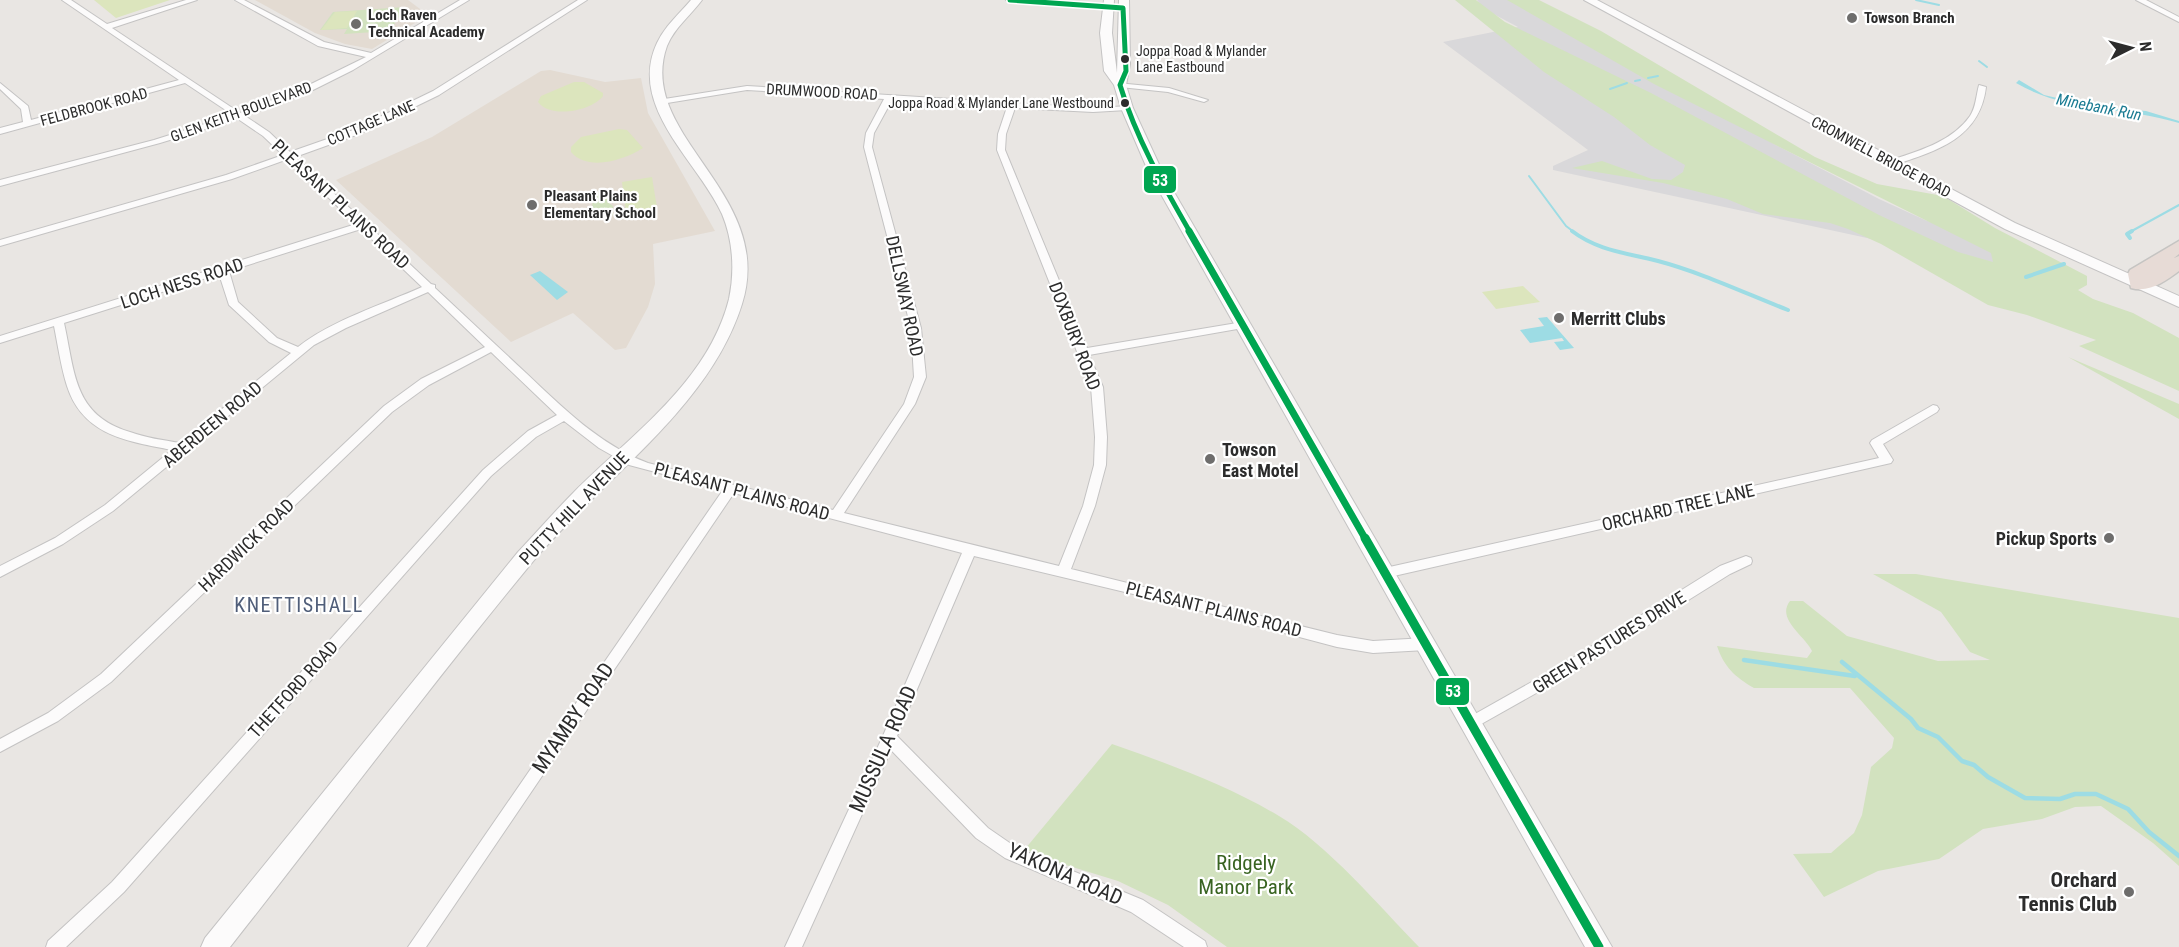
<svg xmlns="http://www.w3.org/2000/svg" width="2179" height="947" viewBox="0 0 2179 947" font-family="'Roboto Condensed',sans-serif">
<rect width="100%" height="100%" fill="#e9e6e3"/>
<!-- industrial -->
<path fill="#d9d8da" d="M1477,0h47l252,145 103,54 46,21 52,19 33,17 -18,9 -439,-95v-4l35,-16 -145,-108 75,-15 -34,-18z"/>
<!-- education -->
<g fill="#e3dbd2">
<path d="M255,0h153l20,15 -56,34 -27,-5 -30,-11z"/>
<path d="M550,70l55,12 36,-4 7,35 67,118 -62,13 2,40 -7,23 -22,41 -11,2 -42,-37 -62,29 -175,-162 96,-43 109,-66z"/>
</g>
<!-- green -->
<g fill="#d2e2bf">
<path d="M1455,0h21l29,22 146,71 228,122 79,37 35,10 -2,-9 -337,-169 -147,-84h32l62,31 214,126 62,27 66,12 52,32 92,48v9l-9,5 15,9 40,14 46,25v53l-100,-45 17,-6 -69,-25 -39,-10 -107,-61 -33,-15 -18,-6 -67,-9 -36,-15 -64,-16 -91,-15 30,-7 50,18 19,1 12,-8 2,-7 -35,-20 -36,-28 -70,-45z"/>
<path d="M405,7l-15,24 -46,3 3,-5 -27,1 13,-18z"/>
<path d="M612,191l1,6 -4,6 4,3v9l-13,2 -8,-3 1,-21z"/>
<path d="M2068,357l111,47v15z"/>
<path d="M1873,574h43l263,44v248l-26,-23 -52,-37 -26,1 -33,12 -59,10 -44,30 -61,12 -54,26 -31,-43 38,-1 23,-20 8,-18 9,-48 21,-19 2,-10 -44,-50h-96c-19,-11 -30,-21 -37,-42l90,12 5,-7c-8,-16 -36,-32 -22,-50h13l44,35 91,25 52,-1 -20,-8 -29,-40z"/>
<path d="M1112,744c57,20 115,41 167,72 49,29 100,90 140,131h-192l-59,-42 -50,-24 -65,-20 -28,-12z"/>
</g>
<!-- pitch -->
<g fill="#dce5bd">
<path d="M94,0h76l-54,18z"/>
<path d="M357,11l-10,17 -26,2 14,-18z"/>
<path d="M574,82h10l19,11v3c-11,15 -53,23 -65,6l3,-6z"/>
<path d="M619,129l8,1 16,18c-19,12 -55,24 -72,4v-5l10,-10z"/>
<path d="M652,177l5,31 -31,5 -4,-31z"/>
<path d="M1523,286l17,16 -44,7 -14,-17z"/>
</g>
<!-- water -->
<g fill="#9ddce4">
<path d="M2019,80l25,15 52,12 50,4 33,10v2c-55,-17 -112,-10 -163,-40z"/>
<path d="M540,271l28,21 -11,8 -27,-25z"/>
<path d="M1547,317l27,31 -14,2 -6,-8 10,-1 -2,-3 -32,5 -10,-13 24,-4 -6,-8z"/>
</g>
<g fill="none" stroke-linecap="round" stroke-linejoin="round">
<!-- stream-far2 -->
<g stroke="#9ddce4" stroke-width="2">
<path d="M1916,0l23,5"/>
<path d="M1979,61l8,6"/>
<path d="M1648,78l10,-2"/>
<path d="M1635,81l5,-1"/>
<path d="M1610,89l17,-6"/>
<path d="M1529,176l37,50 8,6"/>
<path d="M2130,232l49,-27"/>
</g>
<!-- stream-far1 -->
<g stroke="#9ddce4" stroke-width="4">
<path d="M1572,231c26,20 56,22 86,30 42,11 89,33 130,49"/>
<path d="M2130,238l-3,-4 5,-3"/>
<path d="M2026,277l38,-13"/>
</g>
<!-- stream -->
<g stroke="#9ddce4" stroke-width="4.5">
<path d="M1744,660l111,16"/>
<path d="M1842,662l69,57 7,9 20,9 24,24 12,4 14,12 37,21 35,1 15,-5h21l32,15 21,23 30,24"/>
</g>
<defs>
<g id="street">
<path d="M62,0h9l36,24 79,-24h11l-85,28 128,85 67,-27 59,-29 -48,-11 -83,-46h9l80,42 47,11 89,-53h9l-116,70 -40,20 -68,26 24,16 21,20 63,-22 80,-39 145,-91h9l-148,95 -80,39 -64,23 136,127 4,1v3c31,29 61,57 91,85 37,35 74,72 122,90l185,47 71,-106 10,-27 -3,-49 -47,-181 2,-14 18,-34 -137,-9 -86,14h-3v-4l89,-14 346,22 37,-2 1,2 -4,2 -34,2 -78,-4 -9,26 -1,16 82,198 156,-26 5,3 -5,3 -154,27 14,32 4,50 -1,28 -11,41 -24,63 266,66 36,6 53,-3 5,2 2,4 -2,4 -5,2 -53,3 -36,-6 -162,-43 -201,-48 -77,180 91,92 29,20 126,52 62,41 2,6h-23l-53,-35 -126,-54 -29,-20 -85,-88 -89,197h-17l97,-209 80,-185 -228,-60 -308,454h-18l315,-457 -94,-25 -30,-17 -35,-27 -28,16 -45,39 -367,416 -58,55h-20l2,-6 64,-59 371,-412 45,-39 29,-16 -66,-63 -62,33 -37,27 -281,270 -53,39 -58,31v-13l48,-26 53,-39 283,-268 37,-27 64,-32 -57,-55 -82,36 -32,17 -201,166 -50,33 -63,33v-11l55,-28 50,-33 67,-55c-44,-9 -89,-14 -105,-64 -6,-19 -9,-40 -13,-60l-54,17v-7l356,-112 -68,-65 -56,20 -232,67v-6l226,-65 57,-20 -20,-19 -25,-17 -78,24 -160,43v-6l154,-40 79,-25 -48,-32 -185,51v-6l23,-6 -2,-13 -21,-20v-6l28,23 3,14 148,-40zM892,100l115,7 -9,27 -1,16 94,237 4,50 -1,28 -11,41 -24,60 -215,-53 71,-109 11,-27 -5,-49 -49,-181 2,-14zM361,229l61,58c-38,17 -92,34 -124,60l-21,-9 -39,-36 -9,-31zM219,274l10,31 40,37 22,11 -111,90c-17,-3 -34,-5 -50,-11 -57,-17 -55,-60 -66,-109z"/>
<path d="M1006,0l101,4 4,2 -4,2 -97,-6z"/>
<path d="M2136,0h10l33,17v5z"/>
<path d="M1117,83l52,5 39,12 -4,2 -36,-10 -48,-5 -4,-2z"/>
<path d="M1979,85l7,2c-6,51 -49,64 -92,78h-6v-4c28,-9 64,-19 82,-45 6,-9 6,-20 9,-31z"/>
<path d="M1933,405l4,1 2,3 -2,3 -54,32 10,16 -2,3 -506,115 -5,-1 -2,-4 2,-4 5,-1 494,-110 -9,-15 2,-3z"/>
<path d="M1746,556l5,2 1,3 -1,3 -21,10 -160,100 -94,53 -5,2 -5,-2 -2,-4 2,-4 94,-53 160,-100z"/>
</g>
<g id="secondary">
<path d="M691,0h11c-11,15 -28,28 -35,46 -32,90 110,147 75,258 -33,106 -143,177 -212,261 -103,125 -200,255 -300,382h-29l4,-9 313,-386c19,-20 37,-41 56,-60 58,-58 134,-110 155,-193 6,-28 4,-59 -7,-85 -24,-53 -95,-107 -65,-171 8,-17 22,-29 34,-43z"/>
<path d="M1104,0h10l-2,33 5,40 2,-73h10l1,64 -4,21 7,23 30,65 449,774h-27l-436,-774 -28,-65 -7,-23 -10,-14 -4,-38z"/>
<path d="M1584,0h13l418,223 164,73v11l-174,-78z"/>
</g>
<path id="highway" d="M2179,241v13l-5,4 5,-2v15c-14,10 -29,22 -48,17l-3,-14 2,-4z"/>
</defs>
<!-- street casing -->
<use href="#street" stroke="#c4c3c3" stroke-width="2"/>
<!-- secondary casing -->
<use href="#secondary" stroke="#c4c3c3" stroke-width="2"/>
<!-- highway casing -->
<use href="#highway" stroke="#c5c4c2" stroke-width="3"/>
<!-- street -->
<use href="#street" fill="#fcfbfb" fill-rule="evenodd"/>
<!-- secondary -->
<use href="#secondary" fill="#fcfbfb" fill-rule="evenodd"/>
<!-- highway -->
<use href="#highway" fill="#e7dbd6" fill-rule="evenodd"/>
<defs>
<path id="bus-1-far2" d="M1010,0l113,8 3,63 -6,14c16,53 43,100 70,147"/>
<path id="bus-1-far1" d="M1189,231l177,309"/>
<path id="bus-1" d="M1365,538l234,409"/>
</defs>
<!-- bus-1-far2 casing -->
<use href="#bus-1-far2" stroke="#fff" stroke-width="8"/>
<!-- bus-1-far1 casing -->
<use href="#bus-1-far1" stroke="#fff" stroke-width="10"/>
<!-- bus-1 casing -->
<use href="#bus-1" stroke="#fff" stroke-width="14"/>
<!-- bus-1-far2 -->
<use href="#bus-1-far2" stroke="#00a651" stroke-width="5"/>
<!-- bus-1-far1 -->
<use href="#bus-1-far1" stroke="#00a651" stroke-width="7"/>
<!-- bus-1 -->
<use href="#bus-1" stroke="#00a651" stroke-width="9"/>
</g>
<!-- markers -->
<g fill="#6e6d6c" stroke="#fff" stroke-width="2">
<circle cx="1852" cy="18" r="6"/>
<circle cx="356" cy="24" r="6"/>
<circle cx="532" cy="205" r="6"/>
<circle cx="1559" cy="318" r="6"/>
<circle cx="1210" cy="459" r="6"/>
<circle cx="2109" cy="538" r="6"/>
<circle cx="2129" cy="892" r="6"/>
</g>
<g fill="#2c2c2c" stroke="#fff" stroke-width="2">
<circle cx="1125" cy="59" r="5"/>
<circle cx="1125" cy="103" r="5"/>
</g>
<g text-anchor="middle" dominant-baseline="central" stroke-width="4.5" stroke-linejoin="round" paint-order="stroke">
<!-- far-bus labels -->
<g font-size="14" fill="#2c2c2c" stroke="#fff" text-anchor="start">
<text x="1136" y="51">Joppa Road &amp; Mylander<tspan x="1136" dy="16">Lane Eastbound</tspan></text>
<text x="1114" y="103" text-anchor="end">Joppa Road &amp; Mylander Lane Westbound</text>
</g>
<!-- far-poi labels -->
<g font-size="15" font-weight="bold" fill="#2c2c2c" stroke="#fff" text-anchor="start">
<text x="368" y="15">Loch Raven<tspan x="368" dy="17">Technical Academy</tspan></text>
<text x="1864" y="18">Towson Branch</text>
<text x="544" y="196">Pleasant Plains<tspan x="544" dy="17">Elementary School</tspan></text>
</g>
<!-- far-street labels -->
<g font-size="15" fill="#2c2c2c" stroke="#fff">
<text transform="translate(822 92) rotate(3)">DRUMWOOD ROAD</text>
<text transform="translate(94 107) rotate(-15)">FELDBROOK ROAD</text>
<text transform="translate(241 112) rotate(-20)">GLEN KEITH BOULEVARD</text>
<text transform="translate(371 123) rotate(-23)">COTTAGE LANE</text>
<text transform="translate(1881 157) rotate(28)">CROMWELL BRIDGE ROAD</text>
</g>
<!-- far-water labels -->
<g font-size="16" font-style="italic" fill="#1a7b92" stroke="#fff">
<text transform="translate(2099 107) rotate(11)">Minebank Run</text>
</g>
<!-- street labels -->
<g font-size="18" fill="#2c2c2c" stroke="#fff">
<text transform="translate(341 204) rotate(43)">PLEASANT PLAINS ROAD</text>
<text transform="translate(182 283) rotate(-18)">LOCH NESS ROAD</text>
<text transform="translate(905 296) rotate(78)">DELLSWAY ROAD</text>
<text transform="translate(1075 336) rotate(69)">DOXBURY ROAD</text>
<text transform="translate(212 424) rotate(-40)">ABERDEEN ROAD</text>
<text transform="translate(742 491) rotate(15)">PLEASANT PLAINS ROAD</text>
<text transform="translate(1678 507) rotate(-13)">ORCHARD TREE LANE</text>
<text transform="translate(574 508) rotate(-46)">PUTTY HILL AVENUE</text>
<text transform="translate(246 545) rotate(-44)">HARDWICK ROAD</text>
<text transform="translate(1214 609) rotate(14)">PLEASANT PLAINS ROAD</text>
<text transform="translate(1609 642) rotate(-32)">GREEN PASTURES DRIVE</text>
<text transform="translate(293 689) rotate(-48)">THETFORD ROAD</text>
</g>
<!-- poi labels -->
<g font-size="18" font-weight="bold" fill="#2c2c2c" stroke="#fff" text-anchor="start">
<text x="1571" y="318">Merritt Clubs</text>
<text x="1222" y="449">Towson<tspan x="1222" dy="21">East Motel</tspan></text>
<text x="2097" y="538" text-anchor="end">Pickup Sports</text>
</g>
<!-- neighbourhood labels -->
<g font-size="20" letter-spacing="1.5" fill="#505e79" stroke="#fff">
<text x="299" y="605">KNETTISHALL</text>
</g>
<!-- near-street labels -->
<g font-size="21" fill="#2c2c2c" stroke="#fff">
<text transform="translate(573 718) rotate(-56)">MYAMBY ROAD</text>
<text transform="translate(883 749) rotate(-66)">MUSSULA ROAD</text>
<text transform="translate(1065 874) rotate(24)">YAKONA ROAD</text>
</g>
<!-- near-park labels -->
<g font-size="21" fill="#396422" stroke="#fff">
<text x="1246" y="863">Ridgely<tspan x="1246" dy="24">Manor Park</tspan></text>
</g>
<!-- near-poi labels -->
<g font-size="21" font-weight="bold" fill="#2c2c2c" stroke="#fff" text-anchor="end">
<text x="2117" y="880">Orchard<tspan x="2117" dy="24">Tennis Club</tspan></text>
</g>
</g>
<g stroke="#fff" stroke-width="2">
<rect x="1143" y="165" width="34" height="29" rx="6" fill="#00a651"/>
<rect x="1435" y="677" width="35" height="29" rx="6" fill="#00a651"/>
</g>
<g font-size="16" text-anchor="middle" font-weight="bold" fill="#fff">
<text x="1160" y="186">53</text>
<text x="1453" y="697">53</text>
</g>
<!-- north arrow -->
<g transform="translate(2131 48) rotate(84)" stroke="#ffffff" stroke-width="4.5" paint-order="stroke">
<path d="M0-4.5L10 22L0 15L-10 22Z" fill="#2c2c2c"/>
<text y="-9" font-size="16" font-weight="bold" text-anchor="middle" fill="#2c2c2c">N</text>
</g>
</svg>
